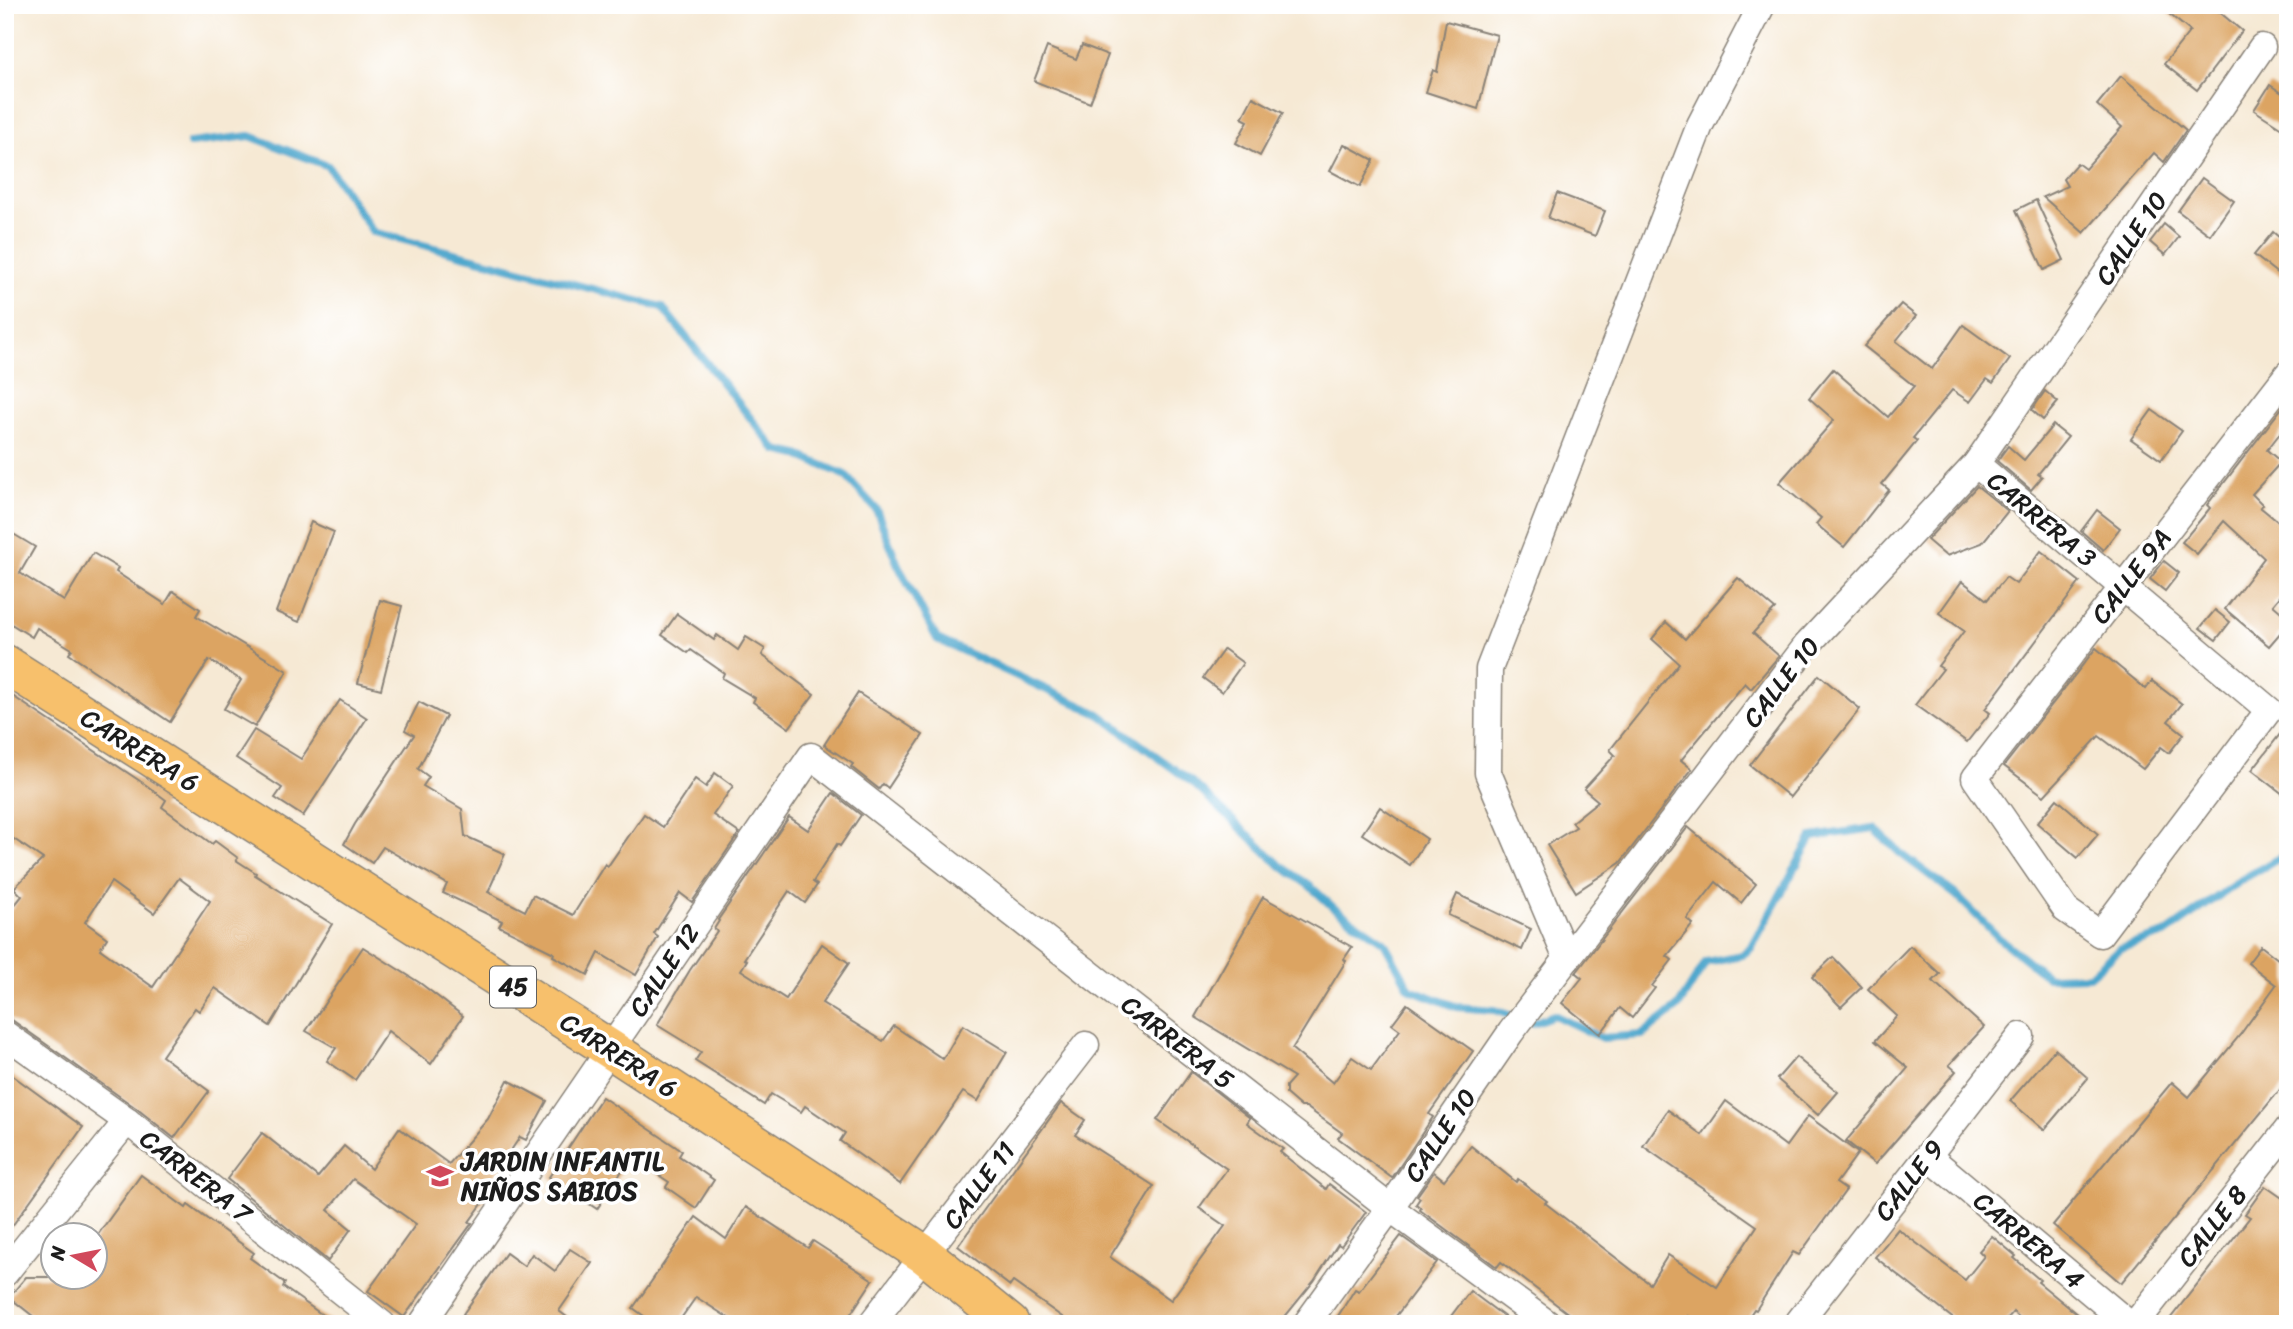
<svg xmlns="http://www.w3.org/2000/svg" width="2293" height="1329" viewBox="0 0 2293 1329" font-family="Sriracha,sans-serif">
<rect width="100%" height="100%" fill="#fff"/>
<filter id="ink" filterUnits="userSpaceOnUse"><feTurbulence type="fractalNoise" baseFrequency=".0143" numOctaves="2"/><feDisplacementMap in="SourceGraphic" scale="14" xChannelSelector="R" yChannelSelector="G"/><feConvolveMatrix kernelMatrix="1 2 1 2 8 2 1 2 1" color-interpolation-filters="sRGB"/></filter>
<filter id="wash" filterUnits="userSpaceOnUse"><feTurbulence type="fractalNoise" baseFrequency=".00686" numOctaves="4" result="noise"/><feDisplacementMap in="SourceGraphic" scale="28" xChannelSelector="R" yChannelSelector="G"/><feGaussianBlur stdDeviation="1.57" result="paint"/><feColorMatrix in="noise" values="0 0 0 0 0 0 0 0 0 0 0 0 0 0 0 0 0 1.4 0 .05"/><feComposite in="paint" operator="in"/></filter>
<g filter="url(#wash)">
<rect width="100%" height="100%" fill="#f6e9d4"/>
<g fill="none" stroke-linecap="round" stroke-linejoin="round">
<!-- stream -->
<path stroke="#50a7cd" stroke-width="8" d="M190,143l60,-7 78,30 45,66 289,75 114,143 22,5 47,20 31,34 22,56 39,74 162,75 94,69 87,82 30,21 24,22 50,34 26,47 47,18 37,3 39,13 21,-8 48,23 40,-3 36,-28 28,-45 36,-7 9,-7 61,-111 62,-9 26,25 56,42 44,44 48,38 41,-1 32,-28 44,-14 76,-54 47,-27"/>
</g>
<g id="blocks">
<!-- building -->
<g fill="#dca462" fill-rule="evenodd">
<path d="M2158,5h53l31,26 -45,59 -33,-26 26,-33z"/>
<path d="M1446,21l51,14 -19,74 -52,-17 7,-22 4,2z"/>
<path d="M1082,45l26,10 -18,48 -56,-22 13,-34 29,12z"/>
<path d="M2121,76l65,54 -22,32 -10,-9 -70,80 -41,-36 24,-11 -4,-7 14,-16 8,6 37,-42 -25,-22z"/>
<path d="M2270,85l18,12v35l-34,-22z"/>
<path d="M1253,97l30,16 -23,43 -24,-13 12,-22 -6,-3z"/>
<path d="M1344,144l30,16 -14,27 -30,-16z"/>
<path d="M2202,178l32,23 -24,34 -32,-24z"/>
<path d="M1557,193l48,18 -10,25 -47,-18z"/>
<path d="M2036,200l28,60 -20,10 -28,-60z"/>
<path d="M2164,224l15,13 -14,18 -15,-13z"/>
<path d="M2273,232l15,13v37l-34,-27z"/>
<path d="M1901,304l15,12 -20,25 36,28 31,-44 47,34 -17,24 -6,-4 -17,23 -18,-12 -39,48 4,3 -35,43 7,6 -45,57 -28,-23 5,-6 -42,-35 55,-63 -25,-22 24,-29 55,48 26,-31 -50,-40z"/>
<path d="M2045,391l13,11 -15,18 -11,-10z"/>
<path d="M2288,400v23l-21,27 14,12 -29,32 11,11 -3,2 28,23v57l-15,18 15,13v6l-19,22 -44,-37 39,-51 -40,-37 -27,33 -15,-12 28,-34 -3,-3z"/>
<path d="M2152,410l30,21 -21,29 -30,-21z"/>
<path d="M2053,425l15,12 -30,37 4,3 -11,13 -34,-29 11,-15 16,14z"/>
<path d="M1977,486l31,25 -26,32 -36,13 -19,-16z"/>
<path d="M2097,510l23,18 -17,22 -22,-19z"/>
<path d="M311,522l23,10 -35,90 -23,-10z"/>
<path d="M5,529l30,18 -15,26 44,28 29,-48 25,15 -2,4 49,32 8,-13 27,18 -4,7 91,55 -32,56 -31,-18 17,-29 -32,-20 -39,62 -101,-68 3,-5 -35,-21 -5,9 -27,-17z"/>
<path d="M2041,551l39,31 -95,127 5,4 -23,29 -52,-37 28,-36 -5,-3 26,-35 -25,-18 23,-32 25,19 19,-23 10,7z"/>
<path d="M2164,561l15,12 -14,18 -15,-12z"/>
<path d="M1738,578l37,31 -22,24 26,23 -28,33 -6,-6 -64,77 11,9 -72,94 -44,29 -29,-47 29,-18 -4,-5 26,-21 -14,-12 31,-34 -5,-5 69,-87 -27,-24 14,-17 19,17z"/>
<path d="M380,600l22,6 -21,83 -23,-6z"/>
<path d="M2215,610l15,12 -14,18 -16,-12z"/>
<path d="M677,614l37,26 3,-5 21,15 8,-13 19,12 -3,6 52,39 -25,34 -36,-26 2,-4 -33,-20 2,-5 -33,-23 -3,3 -26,-18z"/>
<path d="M2096,648l50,41 6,-8 30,23 -14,17 16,13 -15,19 -8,-6 -18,22 -44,-33 -55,60 -40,-30z"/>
<path d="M1224,649l19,14 -21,29 -19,-14z"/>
<path d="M1819,675l41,34 -70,88 -40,-32z"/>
<path d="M5,691l141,94 20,15 -4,7 50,37 3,-3 23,17 -2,2 20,13 -1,2 77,49 -62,102 -55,-38 -16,23 -4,-3 -33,48 47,35 -35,47 -38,-30 -131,-93v-98l17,-21 -8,-8 29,-29 -38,-26zM179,878l31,23 -57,86 -53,-38 7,-11 -22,-16 26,-40 43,31z"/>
<path d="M858,693l65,42 -35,53 -5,-4 -4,5 -28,-22 2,-3 -29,-19z"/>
<path d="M340,700l27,18 -64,98 -28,-18 7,-10 -46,-30 18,-28 47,29z"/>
<path d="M419,702l27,14 -28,53 11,8 -6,9 39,23 3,27 40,18 -17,38 37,19 8,-16 40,20 32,-51 3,2 36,-52 19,13 32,-48 11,8 9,-14 18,13 -20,29 26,18 -47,69 -12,-9 -26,41 4,3 -22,38 -37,-22 -11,22 -35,-19 1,-3 -55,-27 3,-5 -59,-28 4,-9 -64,-37 -11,16 -28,-19 11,-20 59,-89 -9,-5z"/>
<path d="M2288,724v74l-36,-28z"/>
<path d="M833,793l28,22 -21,31 -3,-2 -24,38 4,3 -12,18 -16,-12 -45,68 3,1 -6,10 45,29 36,-55 27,19 -27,40 61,38 11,-15 49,33 20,-34 44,27 -29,49 -15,-9 -63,92 -60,-43 5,-8 -40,-27 -4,6 -30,-18 -7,11 -69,-44 6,-9 -44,-27 33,-55 27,-39 -3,-2 5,-8 -1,-1 71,-103 19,13z"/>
<path d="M2057,799l41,35 -20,24 -41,-35z"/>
<path d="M1380,807l47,32 -17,26 -48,-31z"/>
<path d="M1688,827l68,57 -15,19 -25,-21 -29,37 6,5 -26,32 5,4 -20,26 3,2 -23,30 -12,-10 -20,26 -38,-31 20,-25 -6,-5z"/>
<path d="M1457,894l74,35 -9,21 -74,-35z"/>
<path d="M1263,897l89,50 -8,12 2,2 -54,88 41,34 19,-26 19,13 29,-40 -8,-6 15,-20 66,47 -44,63 4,3 -41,61 -54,-40 4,-5 -36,-26h-5l-15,-13v-8l8,-9 -99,-60z"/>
<path d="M1910,946l30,28 -7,7 51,46 -35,38 7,6 -81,93 -29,-23 62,-73 -33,-27 22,-25 -29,-27z"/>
<path d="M2261,946l27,21v113l-167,203 -68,-58 119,-143 17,15 51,-62 36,-50 -28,-22z"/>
<path d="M363,947l57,36 43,33 -32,48 -43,-33 -33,49 -28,-19 9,-13 -30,-17z"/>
<path d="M1833,957l29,30 -21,20 -29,-30z"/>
<path d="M2055,1049l33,29 -44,52 -34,-29z"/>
<path d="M1796,1057l42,35 -20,23 -41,-36z"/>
<path d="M5,1070l78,57 -78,109z"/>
<path d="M1191,1072l59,46 -3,5 36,26 -3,3 46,37 3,-5 37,28 -25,34 -3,-2 -24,37 -35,43h-207l-59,-42 -3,4 -52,-40 103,-143 24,17 -10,15 79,51 -44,71 61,43 54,-74 -26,-18 28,-39 -70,-49z"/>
<path d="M508,1080l39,21 -21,39 -6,-3 -21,31 -12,23 3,2 -21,29 3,1 -68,94 -36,-26 48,-67 -63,-45 -25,31 23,19 -23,32 -101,-82 35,-46 56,44 26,-31 27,23 28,-41 50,36 39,-45z"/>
<path d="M602,1097l80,54 -3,5 35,24 -18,28 -30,-21 3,-5 -38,-25 -34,52 -48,-32z"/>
<path d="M1726,1101l60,45 22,-30 50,37 -22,30 10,7 -47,65 -6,-3 -37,58 -2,-1 -10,15h-44l-12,-8 -5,8h-101l-81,-62 -4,5 -77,-57 1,-2 -5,-4 4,-6 -3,-2 17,-24 10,8 27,-34 45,36 2,-3 29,22 -2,2 105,81 18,-29 49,32 40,-61 -114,-80 25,-36 34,25z"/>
<path d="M141,1175l45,33 2,-3 66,48 -4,5 35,25 -2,4 52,37h-292l-34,-27 17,-20h68v-37z"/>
<path d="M2265,1186l23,16v122h-122l84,-107 -5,-3z"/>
<path d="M746,1207l62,41 5,-7 60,39 -29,44h-106l-42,-27 -19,27h-22l-22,-16 63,-91 30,22z"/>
<path d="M1898,1229l67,51 19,-24 -5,-5 13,-15 24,20 -2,2 26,22 -2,2 51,42h-62l-14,-12 -10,12h-43l-85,-67z"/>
<path d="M1401,1236l36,26 -47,62h-57l22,-35 4,2z"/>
<path d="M570,1249l22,14 -33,48 17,13h-116l6,-8 -3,-2 43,-61 18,13 8,-12 23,17z"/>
<path d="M1470,1291l44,33h-69z"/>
</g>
</g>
</g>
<g filter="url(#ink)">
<use href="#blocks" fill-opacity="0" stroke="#898278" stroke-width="2"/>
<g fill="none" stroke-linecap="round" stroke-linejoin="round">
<defs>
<g id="street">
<path d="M1976,464l293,246 -169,224 -34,-24 -91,-132 313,-404"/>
<path d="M1567,959l-79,-186 1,-104 211,-544 62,-120"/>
<path d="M5,1034l122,87 255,203"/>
<path d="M1928,1156l201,168"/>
<path d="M5,1273l122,-152"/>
<path d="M422,1324l389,-568 579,452 158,116"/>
<path d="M871,1324l215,-279"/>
<path d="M1306,1324l84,-116 121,-176 296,-387 169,-181 286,-417"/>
<path d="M1797,1324l224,-288"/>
<path d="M2135,1324l153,-195"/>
</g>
<path id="primary" d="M5,664l605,385 315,206 85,69"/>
</defs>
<!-- street casing -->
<use href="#street" stroke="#898278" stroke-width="29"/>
<!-- primary casing -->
<use href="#primary" stroke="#898278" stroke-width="41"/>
<!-- street -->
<use href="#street" stroke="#fff" stroke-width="26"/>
<!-- primary -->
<use href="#primary" stroke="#f7c06c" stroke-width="38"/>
</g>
</g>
<!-- icons -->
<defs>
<symbol id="school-bare" viewBox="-9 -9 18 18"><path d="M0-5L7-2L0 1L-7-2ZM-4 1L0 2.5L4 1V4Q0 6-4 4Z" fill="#d1495b" stroke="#fff" stroke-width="2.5" paint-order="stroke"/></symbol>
</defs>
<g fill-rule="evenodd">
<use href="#school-bare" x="421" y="1157" width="38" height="38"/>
</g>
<g text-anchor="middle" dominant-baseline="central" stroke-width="7" stroke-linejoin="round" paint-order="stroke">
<!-- shield labels -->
<rect fill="#fff" stroke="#606060" stroke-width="2" x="490" y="966.5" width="46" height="41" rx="5"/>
<g font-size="24" font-weight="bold" fill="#1c1c1c">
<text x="513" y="987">45</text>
</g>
<!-- street labels -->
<g font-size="26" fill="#1c1c1c" stroke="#fff">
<text transform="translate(2131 238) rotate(-56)">CALLE 10</text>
<text transform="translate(2042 519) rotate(40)">CARRERA 3</text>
<text transform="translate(2131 576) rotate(-52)">CALLE 9A</text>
<text transform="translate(1781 682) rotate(-52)">CALLE 10</text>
<text transform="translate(140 750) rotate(32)">CARRERA 6</text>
<text transform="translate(664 970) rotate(-56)">CALLE 12</text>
<text transform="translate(1178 1042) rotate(38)">CARRERA 5</text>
<text transform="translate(619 1055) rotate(33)">CARRERA 6</text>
<text transform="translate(1440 1135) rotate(-56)">CALLE 10</text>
<text transform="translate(196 1176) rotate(38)">CARRERA 7</text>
<text transform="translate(1909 1180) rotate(-52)">CALLE 9</text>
<text transform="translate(979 1185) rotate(-53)">CALLE 11</text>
<text transform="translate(2212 1226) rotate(-52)">CALLE 8</text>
<text transform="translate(2029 1240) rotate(40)">CARRERA 4</text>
</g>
<!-- poi labels -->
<g font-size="26" font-weight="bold" fill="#1c1c1c" stroke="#fff" text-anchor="start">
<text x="461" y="1161">JARDIN INFANTIL<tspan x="461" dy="30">NIÑOS SABIOS</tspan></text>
</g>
</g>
<!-- margin -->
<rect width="2293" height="1329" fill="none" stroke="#fff" stroke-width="28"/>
<!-- north arrow -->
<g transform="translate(74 1256) rotate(280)"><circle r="33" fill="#ffffff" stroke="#a4a4a4" stroke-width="2"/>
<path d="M0-5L12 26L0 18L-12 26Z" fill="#d1495b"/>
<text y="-10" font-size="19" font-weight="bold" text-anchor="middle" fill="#1c1c1c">N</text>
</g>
</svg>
